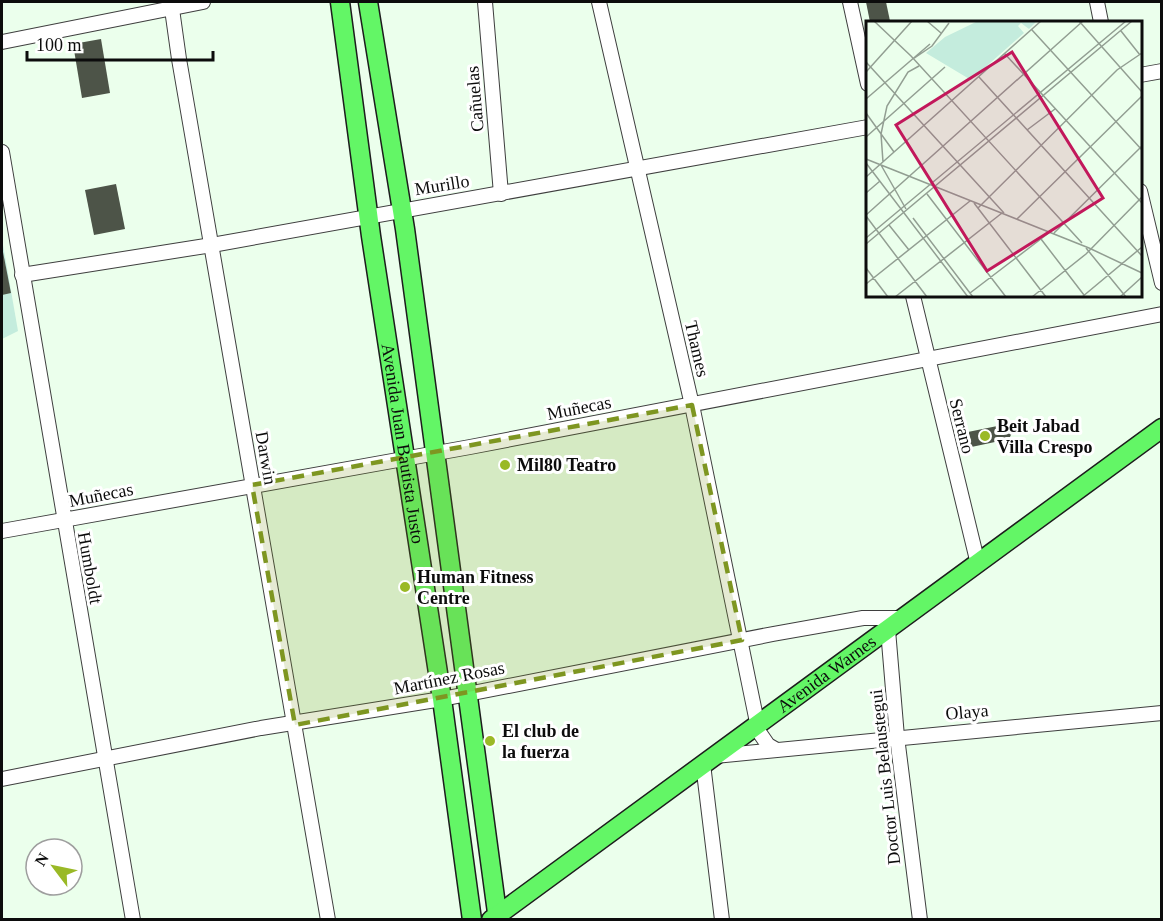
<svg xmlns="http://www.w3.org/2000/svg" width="1163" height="921" viewBox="0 0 1163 921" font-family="Georgia,serif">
<rect width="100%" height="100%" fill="#ebffec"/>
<!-- pitch -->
<path fill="#c4ecdd" d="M2,239l16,92 -16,8z"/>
<!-- building -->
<g fill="#4d5448">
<path d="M866,2h20l4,19 -20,1z"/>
<path d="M101,39l9,54 -28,5 -9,-54z"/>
<path d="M116,184l9,45 -31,6 -9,-45z"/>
<path d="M2,247l9,46 -9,2z"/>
<path d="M1017,422l-8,17 -47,10 -4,-15z"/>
</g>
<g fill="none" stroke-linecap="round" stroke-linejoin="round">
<defs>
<g id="minor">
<path d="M171,2l8,57 149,861"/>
<path d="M485,2l16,192"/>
<path d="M599,2l93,403 67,327 9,13 7,4"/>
<path d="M850,2l18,82"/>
<path d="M1097,2l4,20"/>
<path d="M2,42l201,-40"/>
<path d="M1140,75l22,-4"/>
<path d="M2,152l131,768"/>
<path d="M1140,191l22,92"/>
<path d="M22,275l190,-30 656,-118"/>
<path d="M913,296l65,268"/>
<path d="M2,531l468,-84 692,-133"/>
<path d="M888,630l9,107 23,183"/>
<path d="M715,756l447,-43"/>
<path d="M703,764l19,156"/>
<path d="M2,779l259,-51 181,-29 331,-65 90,-16h41"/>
</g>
<g id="major">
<path id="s1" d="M340,2l31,234 71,463 30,221"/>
<path d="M368,2l37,227 93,691"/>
<path id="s2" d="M491,920l671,-492"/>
</g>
</defs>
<!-- minor casing -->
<use href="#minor" stroke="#3f3f3f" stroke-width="16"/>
<!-- major casing -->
<use href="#major" stroke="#1d1d1d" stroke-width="21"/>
<!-- minor -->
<use href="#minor" stroke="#fff" stroke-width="14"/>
<!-- major -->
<use href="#major" stroke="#63f666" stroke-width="18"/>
</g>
<!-- marked area -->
<path fill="#7e9621" fill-opacity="0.2" stroke="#7e9621" stroke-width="4.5" stroke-dasharray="12 8" stroke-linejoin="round" d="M692,405l50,235 -447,85 -43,-240z"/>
<!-- markers -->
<g fill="#9ab926" stroke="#fff" stroke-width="2">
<circle cx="985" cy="436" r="6"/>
<circle cx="505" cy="465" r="6"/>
<circle cx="405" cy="587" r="6"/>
<circle cx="490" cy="741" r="6"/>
</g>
<g text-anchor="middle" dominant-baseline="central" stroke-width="6" stroke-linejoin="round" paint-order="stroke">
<!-- street labels -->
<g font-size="18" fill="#0c0c0c" stroke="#fff">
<text transform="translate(475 99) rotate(-95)">Cañuelas</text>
<text transform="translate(442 185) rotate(-9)">Murillo</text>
<text transform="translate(697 349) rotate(77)">Thames</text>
<text transform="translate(579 408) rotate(-11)">Muñecas</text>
<text transform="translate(962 426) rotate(76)">Serrano</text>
<text stroke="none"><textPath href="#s1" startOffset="446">Avenida Juan Bautista Justo</textPath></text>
<text transform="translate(266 458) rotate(80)">Darwin</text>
<text transform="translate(101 495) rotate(-11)">Muñecas</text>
<text transform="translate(90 568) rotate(80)">Humboldt</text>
<text stroke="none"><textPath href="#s2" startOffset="416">Avenida Warnes</textPath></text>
<text transform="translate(449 678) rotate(-11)">Martínez Rosas</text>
<text transform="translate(967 712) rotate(-5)">Olaya</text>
<text transform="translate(885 777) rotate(-96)">Doctor Luis Belaustegui</text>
</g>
<!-- poi labels -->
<g font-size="18" font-weight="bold" fill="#0c0c0c" stroke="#fff" text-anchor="start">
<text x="997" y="426">Beit Jabad<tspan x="997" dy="21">Villa Crespo</tspan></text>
<text x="517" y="465">Mil80 Teatro</text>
<text x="417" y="577">Human Fitness<tspan x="417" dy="21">Centre</tspan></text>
<text x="502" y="731">El club de<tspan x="502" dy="21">la fuerza</tspan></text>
</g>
</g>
<!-- overview -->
<g transform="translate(866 21)">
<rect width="276" height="276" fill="#ebffec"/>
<path d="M112,0h59l-8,8 -8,-6 -3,3 6,7 -53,47 -45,-27 19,-16z" fill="#c4ecdd"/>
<path fill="none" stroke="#929e92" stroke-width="1.5" d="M8,0l37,35 171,187M61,0l14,12M213,0l63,71M166,9l110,120M255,10l19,24M139,33l137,149M47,38l19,-13 17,-23M0,41l138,151M0,51l46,-51M113,56l163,179M0,78l64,-55M0,92l28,39M161,109l28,-21M0,116l79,-70M0,138l223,89 53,25M17,141l-2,-28 6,-28 21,-34 11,-6M0,142l102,134M15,144l25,44M0,156l175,-156M0,172l14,-12M61,173l79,103M108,182l72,94M112,187l139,-138 25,-17M0,194l217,-194M0,195l61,81M47,197l60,79M151,198l125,-123M23,204l20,25M188,212l88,-87M0,217l260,-217M175,218l43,56M0,223l266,-223M220,227l40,49M0,247l22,29M0,263l104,-83M104,272l80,-61M29,276l107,-84M166,276l54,-43 56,-57M216,276l60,-50M254,276l22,-20"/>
<path fill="#c2185b" fill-opacity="0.15" stroke="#c2185b" stroke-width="3" d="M146,31l91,146 -116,73 -91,-146z"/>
<rect width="276" height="276" fill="none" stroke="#0c0c0c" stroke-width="3"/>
</g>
<!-- border -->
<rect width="1163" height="921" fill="none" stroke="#0c0c0c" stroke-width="6"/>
<!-- north arrow -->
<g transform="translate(54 867) rotate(302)"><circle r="28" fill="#ffffff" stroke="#9e9e9e" stroke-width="1.5"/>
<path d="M0-4.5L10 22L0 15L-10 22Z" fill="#9ab926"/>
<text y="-9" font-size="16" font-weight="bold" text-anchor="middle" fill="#0c0c0c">N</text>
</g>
<!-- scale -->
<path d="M27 51v9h186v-9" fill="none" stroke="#0c0c0c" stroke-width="3"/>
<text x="36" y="51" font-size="18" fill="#0c0c0c" stroke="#ffffff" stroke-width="4.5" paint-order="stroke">100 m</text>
</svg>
